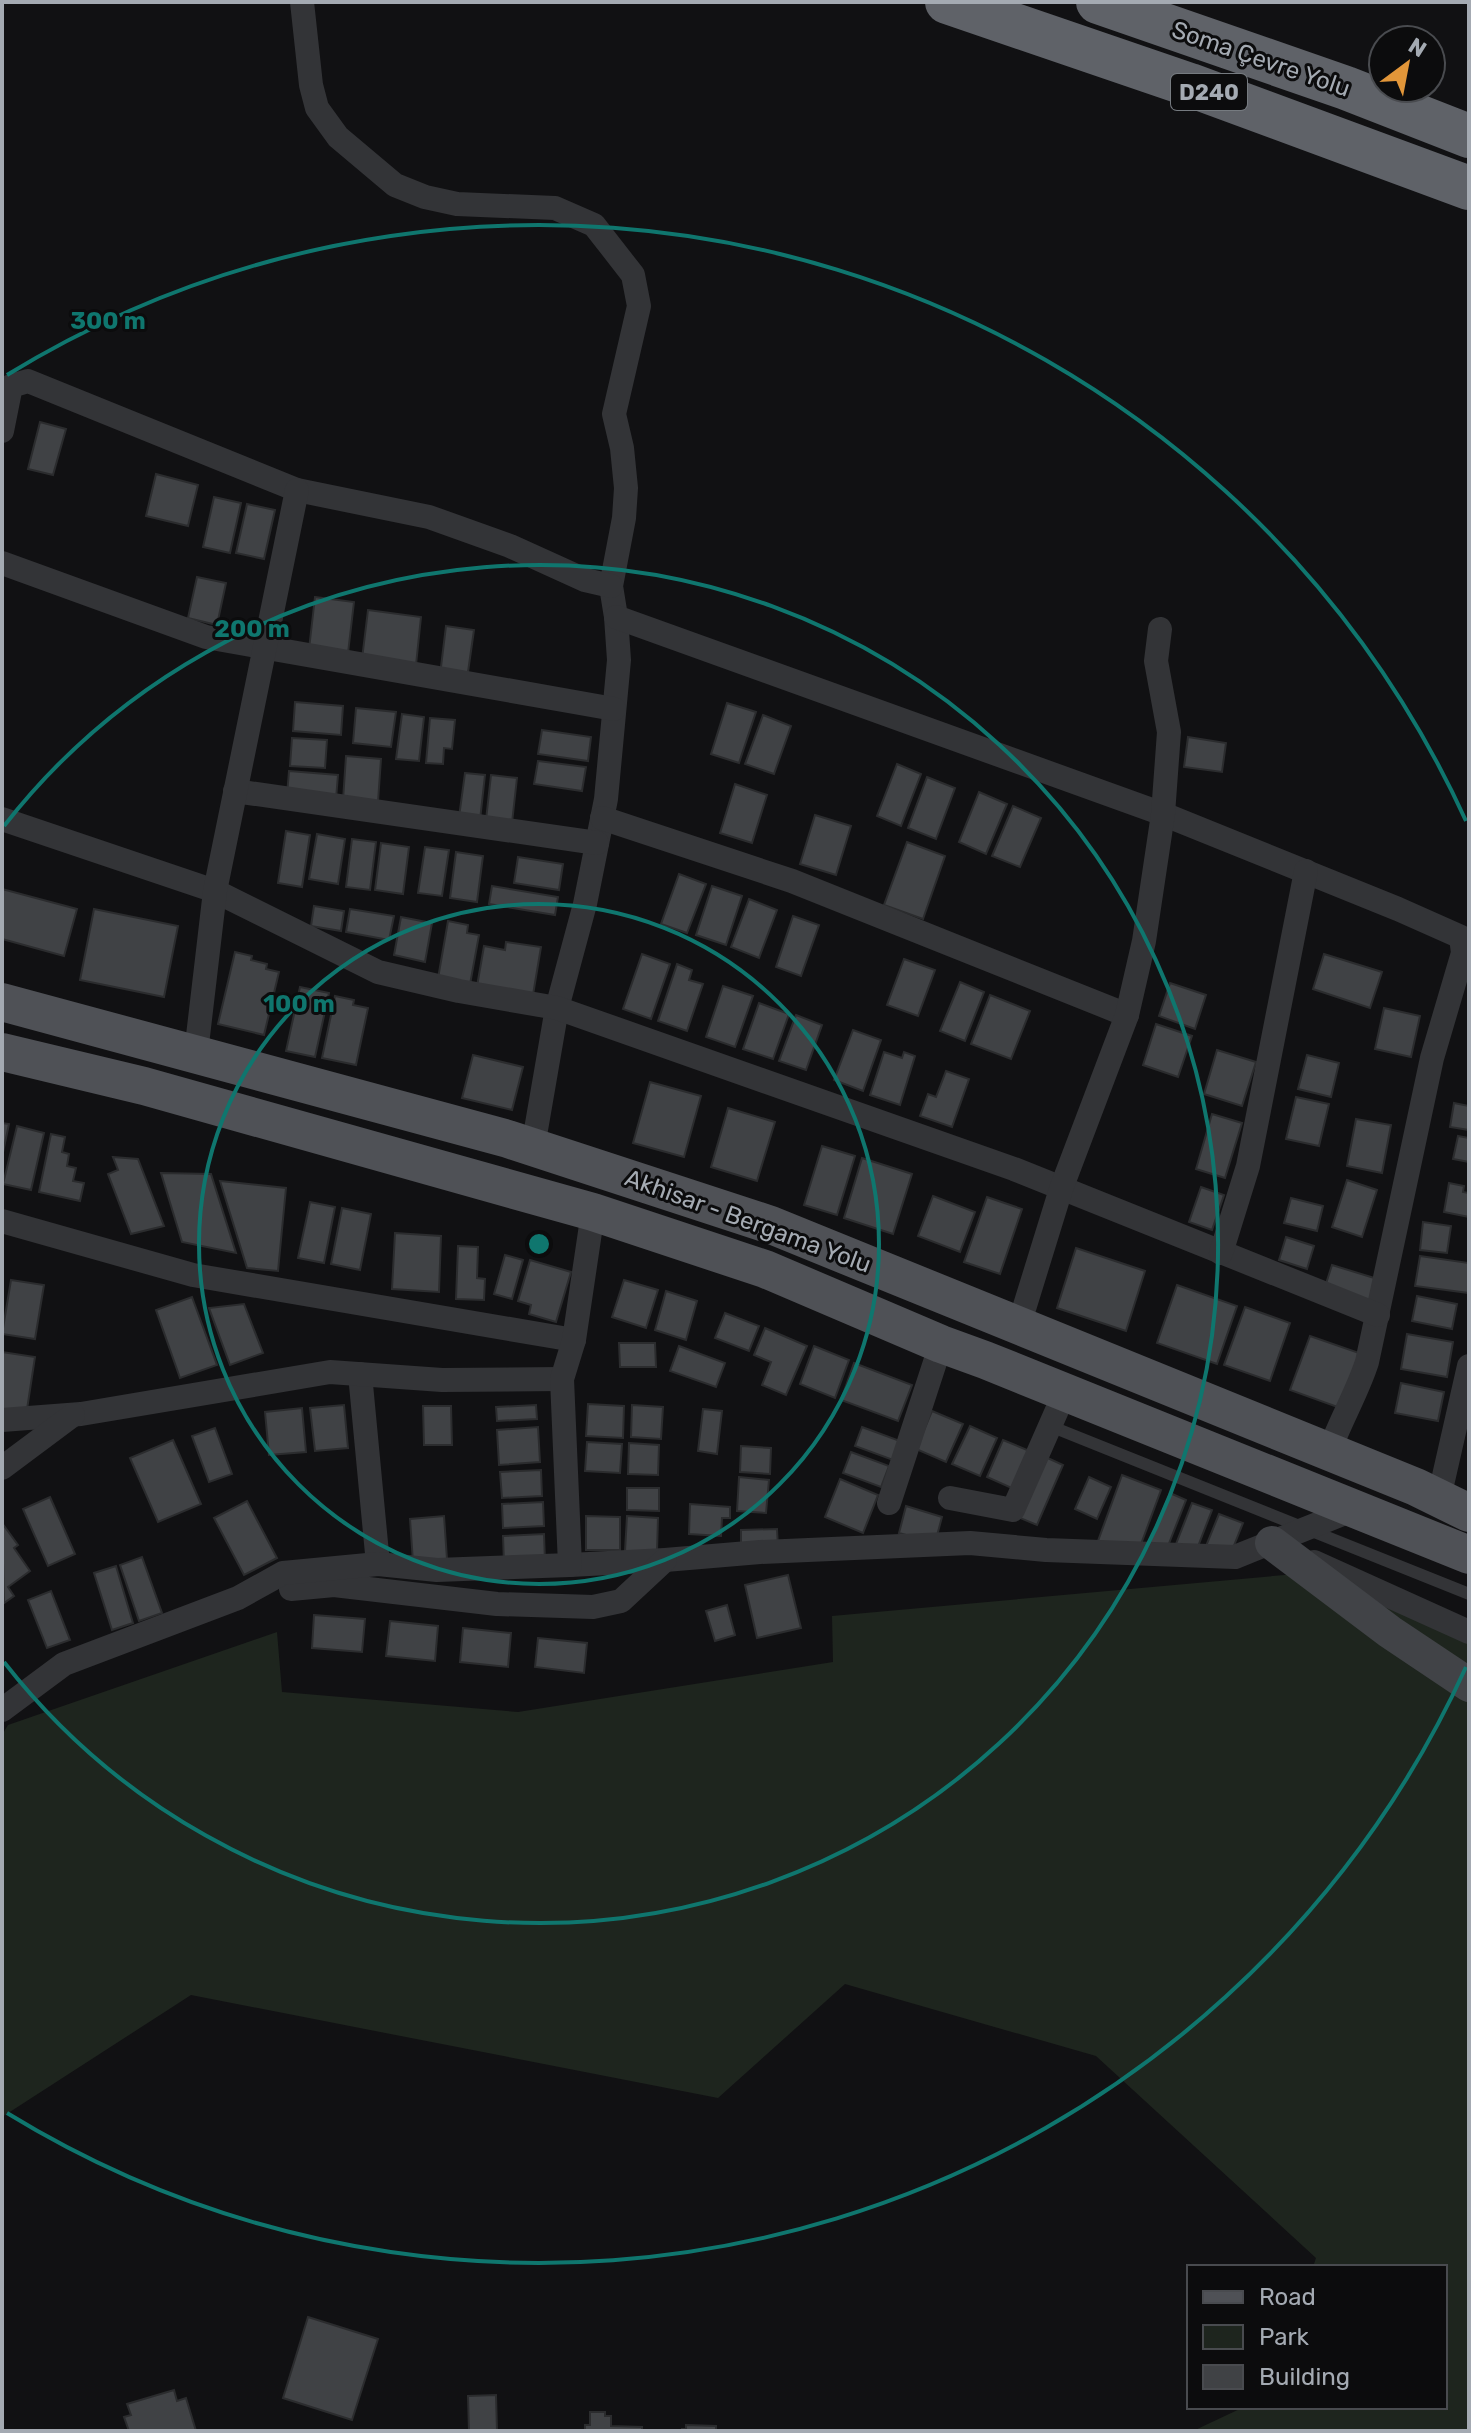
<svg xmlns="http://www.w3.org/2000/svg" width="1471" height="2433" viewBox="0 0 1471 2433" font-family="Rubik,sans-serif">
<rect width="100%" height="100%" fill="#111113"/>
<!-- green -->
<path fill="#1e251e" d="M1318,1572l151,69v790h-276l51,-24h201v-140h-132l3,-9 -220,-202 -251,-72 -127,114 -527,-103 -189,122v-382l6,-10 269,-93 5,60 236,20 315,-50 -1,-46z"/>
<!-- building -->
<g fill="#404245" stroke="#2b2c2e" stroke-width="2">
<path d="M40,422l26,7 -13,46 -25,-6z"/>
<path d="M156,474l42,11 -10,41 -42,-10z"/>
<path d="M214,497l27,6 -11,50 -27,-6z"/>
<path d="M247,504l28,6 -11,49 -28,-6z"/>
<path d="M197,577l29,6 -9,42 -29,-7z"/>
<path d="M315,597l39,5 -6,51 -39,-4z"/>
<path d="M368,610l53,7 -5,48 -54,-6z"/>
<path d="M446,626l28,4 -7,49 -27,-4z"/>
<path d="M295,702l48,4 -2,29 -48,-4z"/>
<path d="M727,703l29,9 -17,51 -28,-9z"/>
<path d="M356,708l40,4 -5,35 -38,-4z"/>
<path d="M402,714l22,3 -5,44 -23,-2z"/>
<path d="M763,715l28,11 -17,48 -29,-10z"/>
<path d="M430,718l25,2 -3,29 -8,-1 -1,16 -17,-1z"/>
<path d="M542,730l49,7 -3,24 -50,-7z"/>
<path d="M1188,737l38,6 -4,29 -38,-5z"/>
<path d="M292,738l35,2 -2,28 -35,-2z"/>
<path d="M346,756l35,3 -3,43 -35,-2z"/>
<path d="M538,761l48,6 -4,24 -48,-7z"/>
<path d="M897,764l24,10 -20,52 -24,-10z"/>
<path d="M289,771l49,4 -2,24 -49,-4z"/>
<path d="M465,773l20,2 -5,45 -21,-3z"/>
<path d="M491,775l26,3 -5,45 -26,-3z"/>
<path d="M927,777l28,11 -19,51 -28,-11z"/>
<path d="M735,784l32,11 -15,48 -32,-10z"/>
<path d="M979,792l28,12 -21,50 -27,-12z"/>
<path d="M1013,806l28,12 -21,49 -28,-11z"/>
<path d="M815,815l36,11 -15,49 -36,-11z"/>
<path d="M286,831l24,4 -8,52 -24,-4z"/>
<path d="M317,834l28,5 -7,45 -29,-5z"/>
<path d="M352,839l24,3 -6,48 -24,-3z"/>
<path d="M907,842l38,14 -22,63 -39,-14z"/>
<path d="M381,843l28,4 -6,47 -28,-4z"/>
<path d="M425,847l24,3 -7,46 -24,-3z"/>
<path d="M456,852l27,4 -6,46 -27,-4z"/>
<path d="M518,857l45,7 -4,26 -45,-7z"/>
<path d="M679,874l27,10 -19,49 -26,-9z"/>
<path d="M492,886l66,11 -3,18 -66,-11z"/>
<path d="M712,886l30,10 -16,49 -30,-10z"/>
<path d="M2,889l75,20 -13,47 -62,-17z"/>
<path d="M749,899l28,11 -18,48 -28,-11z"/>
<path d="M314,906l30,5 -3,20 -30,-5z"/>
<path d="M94,909l84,17 -14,71 -84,-17z"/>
<path d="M350,909l44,7 -5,24 -43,-8z"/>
<path d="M793,916l26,9 -18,51 -25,-9z"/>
<path d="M401,917l31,6 -7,39 -31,-7z"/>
<path d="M448,921l20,4 -1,8 12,2 -10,55 -32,-6z"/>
<path d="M506,942l35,5 -9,54 -56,-9 8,-46 21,4z"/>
<path d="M235,952l17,4 -1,4 16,4 -1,5 13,3 -15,63 -46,-11z"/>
<path d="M642,954l28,10 -19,55 -28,-10z"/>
<path d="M1324,954l58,18 -12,36 -57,-19z"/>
<path d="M904,959l31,11 -17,46 -31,-11z"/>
<path d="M677,964l15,6 -3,10 14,4 -16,47 -29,-10z"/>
<path d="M960,982l24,10 -19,49 -25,-10z"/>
<path d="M1170,983l36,12 -11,34 -36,-13z"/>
<path d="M723,986l30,10 -18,51 -29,-10z"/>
<path d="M300,987l29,6 -14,64 -29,-6z"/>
<path d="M990,995l40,16 -19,48 -40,-15z"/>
<path d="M335,996l19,4 -1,5 15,3 -12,57 -34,-7z"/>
<path d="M759,1003l30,11 -16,45 -30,-10z"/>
<path d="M1384,1008l36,8 -9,41 -36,-8z"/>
<path d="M796,1015l26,10 -16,45 -27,-9z"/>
<path d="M1156,1024l36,12 -14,41 -35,-12z"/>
<path d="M853,1030l28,10 -18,51 -29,-11z"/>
<path d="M1217,1050l39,12 -14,44 -38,-12z"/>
<path d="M884,1052l18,6 2,-6 11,4 -15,49 -30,-10z"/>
<path d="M473,1055l50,12 -11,43 -50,-12z"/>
<path d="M1307,1055l32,8 -8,34 -33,-8z"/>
<path d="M946,1071l23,8 -17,48 -32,-11 8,-22 8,3z"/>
<path d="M650,1082l51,14 -17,61 -51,-14z"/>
<path d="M1296,1097l33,7 -10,42 -33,-7z"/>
<path d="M1454,1103l15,3v24l-19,-3z"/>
<path d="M728,1108l47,14 -18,59 -46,-14z"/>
<path d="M1212,1114l30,9 -17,55 -29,-9z"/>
<path d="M1356,1119l35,6 -9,48 -35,-7z"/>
<path d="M2,1123l7,1 -7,33z"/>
<path d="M17,1126l27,7 -13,57 -28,-6z"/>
<path d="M51,1134l14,3 -3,15 7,2 -2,12 9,2 -3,13 11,2 -4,18 -41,-9z"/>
<path d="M1458,1136l11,2v24l-16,-3z"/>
<path d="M822,1146l33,10 -18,59 -33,-10z"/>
<path d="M113,1157l25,2 26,67 -33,8 -23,-60 10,-4z"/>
<path d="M862,1158l50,16 -19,60 -49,-16z"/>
<path d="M161,1173l50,1 25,79 -54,-11z"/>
<path d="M1347,1180l30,10 -15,47 -30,-10z"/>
<path d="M220,1181l66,7 -8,83 -31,-3z"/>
<path d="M1449,1183l15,3 -1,6 6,1v24l-25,-5z"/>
<path d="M1201,1187l23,8 -12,35 -23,-8z"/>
<path d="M933,1196l42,16 -15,40 -42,-16z"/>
<path d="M987,1197l35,12 -22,65 -36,-12z"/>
<path d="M1291,1198l32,8 -6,25 -33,-8z"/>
<path d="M310,1202l25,5 -11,56 -26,-5z"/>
<path d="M342,1208l29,6 -11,56 -29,-6z"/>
<path d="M1423,1222l28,4 -4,27 -27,-3z"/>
<path d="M395,1233l46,3 -2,56 -47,-3z"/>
<path d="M1286,1237l28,9 -7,23 -28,-9z"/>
<path d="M458,1246l20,1 -1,31 8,1 -1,21 -28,-1z"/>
<path d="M1076,1248l69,23 -19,60 -69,-23z"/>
<path d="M505,1255l18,5 -11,39 -18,-5z"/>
<path d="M1420,1256l49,7v30l-54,-7z"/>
<path d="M530,1260l41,12 -15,50 -27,-8 2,-9 -13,-4z"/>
<path d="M1332,1265l52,16 -10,28 -51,-16z"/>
<path d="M11,1280l33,5 -9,54 -33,-5z"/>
<path d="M624,1280l34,10 -12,38 -34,-11z"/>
<path d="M1177,1285l60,21 -20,58 -60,-21z"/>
<path d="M666,1291l31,10 -11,39 -31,-10z"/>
<path d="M1417,1296l40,8 -5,25 -40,-8z"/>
<path d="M192,1297l25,68 -37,13 -24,-68z"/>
<path d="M244,1304l19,49 -33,12 -21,-57z"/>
<path d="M1245,1307l45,16 -20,58 -46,-16z"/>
<path d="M725,1313l34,13 -10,25 -34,-13z"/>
<path d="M765,1328l42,18 -21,49 -24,-10 9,-23 -17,-7z"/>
<path d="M1407,1334l46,8 -6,35 -46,-8z"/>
<path d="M1310,1336l52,18 -19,55 -53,-19z"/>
<path d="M619,1343h36l1,24h-36z"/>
<path d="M679,1346l46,17 -9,24 -46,-16z"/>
<path d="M814,1346l35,14 -14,38 -35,-14z"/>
<path d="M2,1352l33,5 -9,59 -24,-4z"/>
<path d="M854,1363l58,22 -14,36 -57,-21z"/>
<path d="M1401,1383l43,9 -6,29 -43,-8z"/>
<path d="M588,1404l36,2 -1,32 -37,-2z"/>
<path d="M344,1405l4,43 -33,3 -5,-43z"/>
<path d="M536,1405l1,14 -40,2 -1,-14z"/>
<path d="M632,1405l31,2 -2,32 -30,-2z"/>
<path d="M423,1406h28l1,39h-28z"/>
<path d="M302,1408l4,44 -37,3 -4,-43z"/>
<path d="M703,1409l19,2 -5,43 -19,-3z"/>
<path d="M932,1411l31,13 -17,38 -30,-13z"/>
<path d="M970,1426l27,12 -17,38 -28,-12z"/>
<path d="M538,1427l2,35 -41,3 -2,-35z"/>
<path d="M862,1427l38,14 -7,19 -38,-14z"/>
<path d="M215,1428l17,46 -23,8 -17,-46z"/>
<path d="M173,1440l28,64 -43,18 -28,-64z"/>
<path d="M1003,1440l29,12 -16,38 -29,-13z"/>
<path d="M587,1442l35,2 -2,29 -35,-2z"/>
<path d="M629,1443l30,2 -1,30 -30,-1z"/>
<path d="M741,1446l30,2 -1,26 -30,-2z"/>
<path d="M851,1452l38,14 -8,21 -38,-14z"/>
<path d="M1039,1454l24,11 -26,60 -24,-10z"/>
<path d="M541,1470l1,26 -40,2 -2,-26z"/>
<path d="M1122,1475l39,15 -21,57 -42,-6z"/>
<path d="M739,1477l30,3 -3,33 -29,-2z"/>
<path d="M1089,1477l22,10 -14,32 -22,-10z"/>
<path d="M840,1479l38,16 -15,38 -38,-16z"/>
<path d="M627,1488h32v23l-32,-1z"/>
<path d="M1170,1493l16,7 -18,46 -19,-2z"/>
<path d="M50,1497l25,57 -27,12 -25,-57z"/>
<path d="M247,1501l30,57 -33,17 -30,-57z"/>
<path d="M543,1502l1,24 -41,2 -1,-24z"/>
<path d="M1192,1503l20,7 -15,39 -21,-5z"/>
<path d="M690,1504l40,3v11h-8l-1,18 -32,-2z"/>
<path d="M906,1506l36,11 -7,26 -36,-10z"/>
<path d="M1219,1514l24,9 -10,25 -27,-2z"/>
<path d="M444,1516l3,43 -34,3 -3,-43z"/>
<path d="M586,1516l34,1v33h-34z"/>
<path d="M627,1516l31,2 -1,34 -32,-1z"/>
<path d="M2,1523l16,22 -4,3 16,23 -22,16 6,9 -10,7z"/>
<path d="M777,1529l1,18 -37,1v-18z"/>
<path d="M544,1534l1,27 -41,3 -1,-28z"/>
<path d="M142,1557l20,56 -23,8 -19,-56z"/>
<path d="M116,1566l17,57 -21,7 -18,-57z"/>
<path d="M788,1575l13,53 -44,10 -12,-53z"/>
<path d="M51,1591l19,49 -23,8 -19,-48z"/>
<path d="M727,1605l8,30 -20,6 -9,-30z"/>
<path d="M314,1615l51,4 -3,33 -50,-4z"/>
<path d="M390,1621l48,5 -3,35 -49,-5z"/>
<path d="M463,1628l48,5 -3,34 -48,-5z"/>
<path d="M538,1638l49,5 -3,30 -49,-6z"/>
<path d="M308,2317l70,22 -26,81 -69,-22z"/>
<path d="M174,2390l3,11 9,-3 10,33h-67l-5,-14 7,-2 -4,-11z"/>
<path d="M496,2395l1,36h-28l-1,-35z"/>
<path d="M590,2412h15v4h6v10l31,1v4h-57v-6h5z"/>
<path d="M686,2425l30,1v5h-34v-2h4z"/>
</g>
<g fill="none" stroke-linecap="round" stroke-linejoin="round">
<!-- lane -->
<path stroke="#333437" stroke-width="12" d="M1050,1426l419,168"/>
<!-- street -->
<g stroke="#333437" stroke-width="24">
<path d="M302,2l9,83 6,23 21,29 57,48 30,12 32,7 98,4 39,17 39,50 6,31 -25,108 8,34 4,40 -2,30 -13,68 5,31 3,43 -13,139 -21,105 -28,104 -24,139"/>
<path d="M2,431l9,-45 17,-5 269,109 132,27 81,29 75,34 26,6"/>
<path d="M2,563l204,74 408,72"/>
<path d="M616,617l547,197 235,95 63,28 2,16 -31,105 -65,304c-10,31 -27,59 -38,90"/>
<path d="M235,791l362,52"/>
<path d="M602,818l190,63 335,134"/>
<path d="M2,819l213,72 163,81 81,19 98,17 457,161 364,146"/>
<path d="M196,1053l19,-162 82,-401"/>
<path d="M2,1221l191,54 381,65"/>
<path d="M1221,1253l27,-87 58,-295"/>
<path d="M1019,1325l42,-136 66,-174 17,-74 19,-127 6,-82 -13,-71 4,-32"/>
<path d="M360,1374l18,190"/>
<path d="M2,1420l79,-6 249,-42 112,8 120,-1"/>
<path d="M2,1468l71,-53"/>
<path d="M950,1498l63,12 52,-118"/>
<path d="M1439,1498l30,-132"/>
<path d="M889,1503l52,-159"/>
<path d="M1314,1562l155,70"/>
<path d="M570,1565l95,-5 95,-8 210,-9 76,7 189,7 120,-48"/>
<path d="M291,1589l43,-4 163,19 96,3 28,-6 44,-41"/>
<path d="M2,1710l62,-46 174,-66 45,-25 95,-9 59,6 133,-5 -8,-186 12,-39 19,-128"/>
</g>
<!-- secondary -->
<path stroke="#414347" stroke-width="34" d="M1272,1543l118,89 79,53"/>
<!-- primary -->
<g stroke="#4f5156" stroke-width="38">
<path d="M2,1002l506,137 263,86 645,262 53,26"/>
<path d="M2,1052l142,34 449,126 172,57 176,75 44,16 484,195"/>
</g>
<!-- highway -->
<g stroke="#5f6268" stroke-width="44">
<path d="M947,2l243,83 279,103"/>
<path d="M1098,2l248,86 123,48"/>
</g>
</g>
<!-- distance rings -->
<g fill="none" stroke="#0f766e" stroke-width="4">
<circle cx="539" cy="1244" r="340"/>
<path d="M4 826A679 679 0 1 1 4 1662"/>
<path d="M1466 1667A1019 1019 0 0 1 7 2113M7 375A1019 1019 0 0 1 1466 821"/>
</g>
<g text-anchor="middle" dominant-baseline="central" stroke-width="6" stroke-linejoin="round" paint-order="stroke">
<!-- shield labels -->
<rect fill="#0c0c0d" stroke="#767b80" stroke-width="2" x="1171" y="74" width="76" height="36" rx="6"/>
<g font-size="22" font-weight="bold" fill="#a4aab2">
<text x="1209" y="92">D240</text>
</g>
<!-- street labels -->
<g font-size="24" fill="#a4aab2" stroke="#0c0c0d">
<text transform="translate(1261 59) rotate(19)">Soma Çevre Yolu</text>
<text transform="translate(748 1221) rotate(20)">Akhisar - Bergama Yolu</text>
</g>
</g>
<circle cx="539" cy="1244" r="12" fill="#0f766e" stroke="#0c0c0d" stroke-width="4"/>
<g font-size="24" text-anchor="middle" font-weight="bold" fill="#0f766e" stroke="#0c0c0d" stroke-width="6" stroke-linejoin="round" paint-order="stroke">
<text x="108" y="329">300 m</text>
<text x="252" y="637">200 m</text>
<text x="299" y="1012">100 m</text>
</g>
<!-- border -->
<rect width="1471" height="2433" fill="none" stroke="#a4aab2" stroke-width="8"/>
<!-- legend -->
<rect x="1187" y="2265" width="260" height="144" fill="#0c0c0d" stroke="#494b4f" stroke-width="2"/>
<rect x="1203" y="2291" width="40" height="12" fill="#4f5156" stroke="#494b4f" stroke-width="2"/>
<text x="1259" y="2305" font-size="24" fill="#a4aab2">Road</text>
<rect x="1203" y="2325" width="40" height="24" fill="#1e251e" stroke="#494b4f" stroke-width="2"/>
<text x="1259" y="2345" font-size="24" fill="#a4aab2">Park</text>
<rect x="1203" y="2365" width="40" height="24" fill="#404245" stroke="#494b4f" stroke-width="2"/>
<text x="1259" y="2385" font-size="24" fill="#a4aab2">Building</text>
<!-- north arrow -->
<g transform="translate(1407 64) rotate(32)"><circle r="38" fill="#0c0c0d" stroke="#494b4f" stroke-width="2"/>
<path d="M0-6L14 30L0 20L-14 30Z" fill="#e29639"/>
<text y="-12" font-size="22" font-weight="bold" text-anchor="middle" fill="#a4aab2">N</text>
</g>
</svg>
